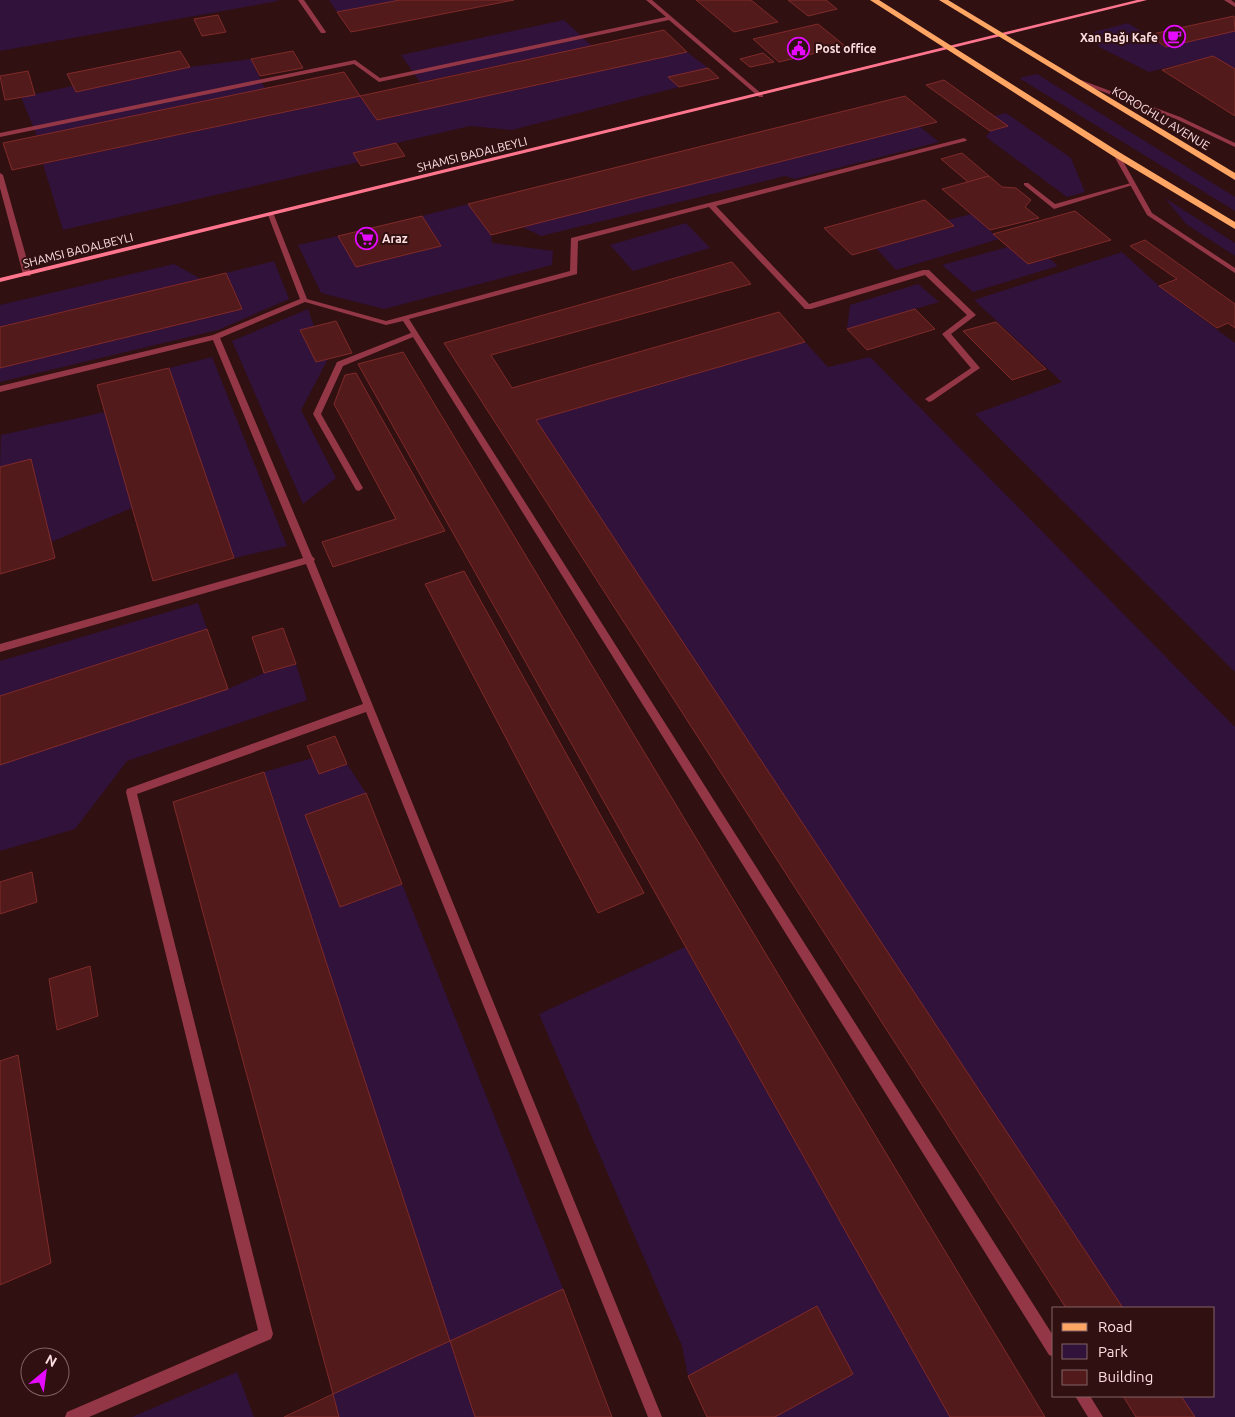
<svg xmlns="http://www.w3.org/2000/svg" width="1235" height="1417" viewBox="0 0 1235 1417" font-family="Ubuntu,sans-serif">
<rect width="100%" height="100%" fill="#301011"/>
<!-- green -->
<g fill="#31123a">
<path d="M0,0h277l1,1 -278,50z"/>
<path d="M329,0h71l-63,12z"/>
<path d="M564,20l28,26 -172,36 -19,-27z"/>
<path d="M1128,23l38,24 69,-16v38l-22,-13 -64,16 -50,-25 -5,-15z"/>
<path d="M687,52l21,16 -40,9 11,10 -167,43 -42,-4 -117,27 6,9 -296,68 -20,-66 317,-68 18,24z"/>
<path d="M251,59l14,30 -228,47 -16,-39 52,-11 3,6 114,-25z"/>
<path d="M1037,74l198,123v14l-216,-133z"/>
<path d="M1006,113l65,45 14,34 -18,5 -81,-60 4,-6 18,-5 -14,-10z"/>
<path d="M919,126l20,16 -144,37 -10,-3 -244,60 -18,-9z"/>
<path d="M1165,198l70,45v13l-49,-32z"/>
<path d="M468,204l23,31 1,8 61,8 -1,14 -168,44 -63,-16 -23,-48 40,-9 18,31 85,-21 -19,-30z"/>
<path d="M972,214l27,25 -103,31 -20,-22 78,-21 -7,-7z"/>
<path d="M686,223l24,25 -77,23 -23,-26z"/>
<path d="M1008,247l20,17 21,-6 9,8 -85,26 -31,-27z"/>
<path d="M1122,252l37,34 76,57v329l-260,-258 87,-32 -88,-82z"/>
<path d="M274,261l15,38 -71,31 -218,52v-14l242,-59 -16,-36z"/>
<path d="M174,264l27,15 -201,48v-22z"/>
<path d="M918,284l21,18 -92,27 3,-24z"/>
<path d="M308,309l6,18 -14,4 16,31 12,-3 -27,51 35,68 -33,26 -71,-163z"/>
<path d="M805,342l23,25 42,-10 365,370v690h-40l-14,-21h33v-88h-91l-587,-888z"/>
<path d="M212,357l75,189 -53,12 -65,-190z"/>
<path d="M105,412l27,96 -81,34 -20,-83 -31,8 1,-32z"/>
<path d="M198,603l9,26 -207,67v-35z"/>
<path d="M296,664l11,36 -180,61 -52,68 -75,22v-86l228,-76 36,-16z"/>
<path d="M313,758l6,16 28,-10 19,29 -60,22 34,92 62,-23 161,405 -113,52 25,76h-136l-6,-23 117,-53 -186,-569z"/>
<path d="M685,947l265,470h-175l78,-43 -36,-67 -129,69 -6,-30 -143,-332z"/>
<path d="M237,1372l17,45h-122z"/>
</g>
<!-- building -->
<g fill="#521a1a" stroke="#802a2a">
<path d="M400,0h114l-163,32 -14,-20z"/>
<path d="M696,0h55l27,22 -44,10z"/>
<path d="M788,0h38l11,9 -29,7z"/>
<path d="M218,15l8,17 -24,4 -8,-17z"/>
<path d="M1234,16l1,15 -69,16 -18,-12z"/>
<path d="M818,24l27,22 -66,16 -26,-23z"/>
<path d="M664,30l23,22 -310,68 -17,-24z"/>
<path d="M180,51l10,16 -114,25 -9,-18z"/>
<path d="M293,51l10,17 -43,8 -9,-17z"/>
<path d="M763,53l11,9 -24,5 -10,-8z"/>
<path d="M1213,56l22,13v47l-73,-46z"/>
<path d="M708,68l11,10 -40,9 -11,-10z"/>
<path d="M28,71l7,24 -30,5 -5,-24z"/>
<path d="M344,72l16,24 -348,74 -9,-27z"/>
<path d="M944,80l50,36 14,10 -18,5 -64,-46z"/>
<path d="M905,96l32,26 -446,113 -23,-31z"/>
<path d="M396,143l9,13 -44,10 -8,-13z"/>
<path d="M962,153l27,23 -21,6 -27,-23z"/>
<path d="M989,176l13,11 14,1 15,12 -6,7 14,11 -49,12 -48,-41z"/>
<path d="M925,200l29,26 -102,29 -28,-27z"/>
<path d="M1075,211l36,29 -83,24 -35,-30z"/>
<path d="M422,216l19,30 -85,21 -18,-31z"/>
<path d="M1145,240l90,64v24l-7,-5 -11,5 -58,-42 18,-7 -47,-33z"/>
<path d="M732,262l19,22 -260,71 21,33 267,-76 26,30 -269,78 587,888h-57l-622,-965z"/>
<path d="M226,273l16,36 -242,59v-41z"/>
<path d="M915,309l20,20 -68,21 -20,-21z"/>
<path d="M336,321l16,32 -36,9 -16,-32z"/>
<path d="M996,322l50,47 -34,11 -49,-49z"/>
<path d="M403,352l642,1065h-95l-592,-1053z"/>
<path d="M169,368l65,190 -81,23 -56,-196z"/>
<path d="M356,373l89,158 -112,36 -11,-25 74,-23 -62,-115 11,-29z"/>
<path d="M31,459l24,99 -55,16v-107z"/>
<path d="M464,571l180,322 -46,20 -173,-329z"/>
<path d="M283,628l13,36 -32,9 -12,-36z"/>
<path d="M207,629l21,60 -228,76v-69z"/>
<path d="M335,736l12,28 -28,10 -12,-28z"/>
<path d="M264,772l186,569 -117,53 -160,-592z"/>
<path d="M366,793l36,91 -62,23 -35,-92z"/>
<path d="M32,872l5,30 -37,12v-32z"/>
<path d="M90,966l8,50 -41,14 -8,-51z"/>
<path d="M18,1055l33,208 -51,22v-224z"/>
<path d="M563,1289l49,128h-137l-25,-76z"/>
<path d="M817,1306l36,68 -78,43h-68l-19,-41z"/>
<path d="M333,1394l6,23h-55z"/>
<path d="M1123,1396h58l14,21h-59z"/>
</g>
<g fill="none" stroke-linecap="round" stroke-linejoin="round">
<!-- lane -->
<g fill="#933746" fill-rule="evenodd">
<path d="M298,0h6l22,32 -1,1h-4z"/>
<path d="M646,0h6l111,95v2h-4l-90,-77 -290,62 -25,-18 -354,73v-4l355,-73 25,18 286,-61z"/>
<path d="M1224,0h7l4,3v4z"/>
<path d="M964,138l3,2 -1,1 -250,65 93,98 114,-34h6l47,45 -25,19 29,34 -48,33 -3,1 -4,-3 46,-31 -29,-34 25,-19 -42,-40 -114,34h-6l-96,-102 -131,34 -1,33 -168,45 645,1018v20l-5,-2 -636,-1018 -70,29 -22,48 42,74 -4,3 -3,-1 -43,-76 24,-52 74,-29 -8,-12 -17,4 -81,-23 -85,36 92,218 3,3 -1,2 348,856h-14l-282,-705 -229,82 136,540 -2,5 -182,78h-24l2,-5 191,-82 -132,-538 1,-3 236,-85 -57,-140 -306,88v-8l303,-86 -90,-218 -213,52v-6l213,-51 87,-36 -32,-84 1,-1 5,1 33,84 79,22 184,-50 1,-33z"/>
<path d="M0,173l3,2 28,99 -1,2h-6l-1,-2 -23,-86z"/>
<path d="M1024,183h4l27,21 76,-21 5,1 -82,25 -30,-24z"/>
<path d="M1075,1396h15l13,21h-15z"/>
</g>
<!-- street -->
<g fill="#933746" fill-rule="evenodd">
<path d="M1077,80h4l99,37 55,26v4l-59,-28 -99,-37z"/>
<path d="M1114,153l5,1 33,59 83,55v5l-88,-58 -34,-61z"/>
</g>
<!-- secondary -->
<path fill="#ff758e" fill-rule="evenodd" d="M1137,0h10l-1147,282v-4z"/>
<!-- primary -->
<g fill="#ffa665" fill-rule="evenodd">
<path d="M870,0h9l240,152 116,70v7l-122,-73z"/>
<path d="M939,0h9l287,173v7z"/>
</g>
</g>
<!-- icons -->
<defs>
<symbol id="cafe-ring" viewBox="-11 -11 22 22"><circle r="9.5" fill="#301011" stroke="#e60aff" stroke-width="1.5"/><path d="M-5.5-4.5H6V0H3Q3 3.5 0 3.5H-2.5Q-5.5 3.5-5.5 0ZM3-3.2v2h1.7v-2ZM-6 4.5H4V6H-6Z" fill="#e60aff"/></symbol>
<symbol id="civic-ring" viewBox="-11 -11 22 22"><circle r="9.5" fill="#301011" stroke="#e60aff" stroke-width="1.5"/><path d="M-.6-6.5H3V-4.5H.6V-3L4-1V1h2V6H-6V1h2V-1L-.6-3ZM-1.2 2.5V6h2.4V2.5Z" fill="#e60aff"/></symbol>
<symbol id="supermarket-ring" viewBox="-11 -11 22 22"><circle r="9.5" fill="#301011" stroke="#e60aff" stroke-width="1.5"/><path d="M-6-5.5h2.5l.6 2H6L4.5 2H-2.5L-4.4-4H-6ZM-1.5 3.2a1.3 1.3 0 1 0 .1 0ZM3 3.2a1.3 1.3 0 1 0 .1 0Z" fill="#e60aff"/></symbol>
</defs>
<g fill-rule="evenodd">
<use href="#cafe-ring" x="1162" y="24" width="25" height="25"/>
<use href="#civic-ring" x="786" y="36" width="25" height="25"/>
<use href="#supermarket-ring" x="354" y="226" width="25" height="25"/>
</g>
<g text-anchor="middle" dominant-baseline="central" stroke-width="4" stroke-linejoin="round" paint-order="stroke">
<!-- far-poi labels -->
<g font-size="12" font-weight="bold" fill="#ffdee1" stroke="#301011" text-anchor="start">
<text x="1158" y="37" text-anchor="end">Xan Bağı Kafe</text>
<text x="815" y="48">Post office</text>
<text x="382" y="238">Araz</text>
</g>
<!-- far-street labels -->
<g font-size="12" fill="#ffdee1" stroke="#301011">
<text transform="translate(1161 118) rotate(31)">KOROGHLU AVENUE</text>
<text transform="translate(472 154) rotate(-14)">SHAMSI BADALBEYLI</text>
<text transform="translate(78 250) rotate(-14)">SHAMSI BADALBEYLI</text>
</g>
</g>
<!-- legend -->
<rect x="1052" y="1307" width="162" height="90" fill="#301011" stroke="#836264"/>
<rect x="1062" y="1323" width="25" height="8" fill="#ffa665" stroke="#836264"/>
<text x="1098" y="1332" font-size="15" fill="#ffdee1">Road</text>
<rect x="1062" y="1344" width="25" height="15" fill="#31123a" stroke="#836264"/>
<text x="1098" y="1357" font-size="15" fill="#ffdee1">Park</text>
<rect x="1062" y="1370" width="25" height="15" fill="#521a1a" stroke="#836264"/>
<text x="1098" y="1382" font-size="15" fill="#ffdee1">Building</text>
<!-- north arrow -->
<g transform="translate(45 1372) rotate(29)"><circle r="24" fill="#301011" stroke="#836264"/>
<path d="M0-4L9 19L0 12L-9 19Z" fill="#e60aff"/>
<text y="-8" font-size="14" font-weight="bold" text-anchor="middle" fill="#ffdee1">N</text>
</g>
</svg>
